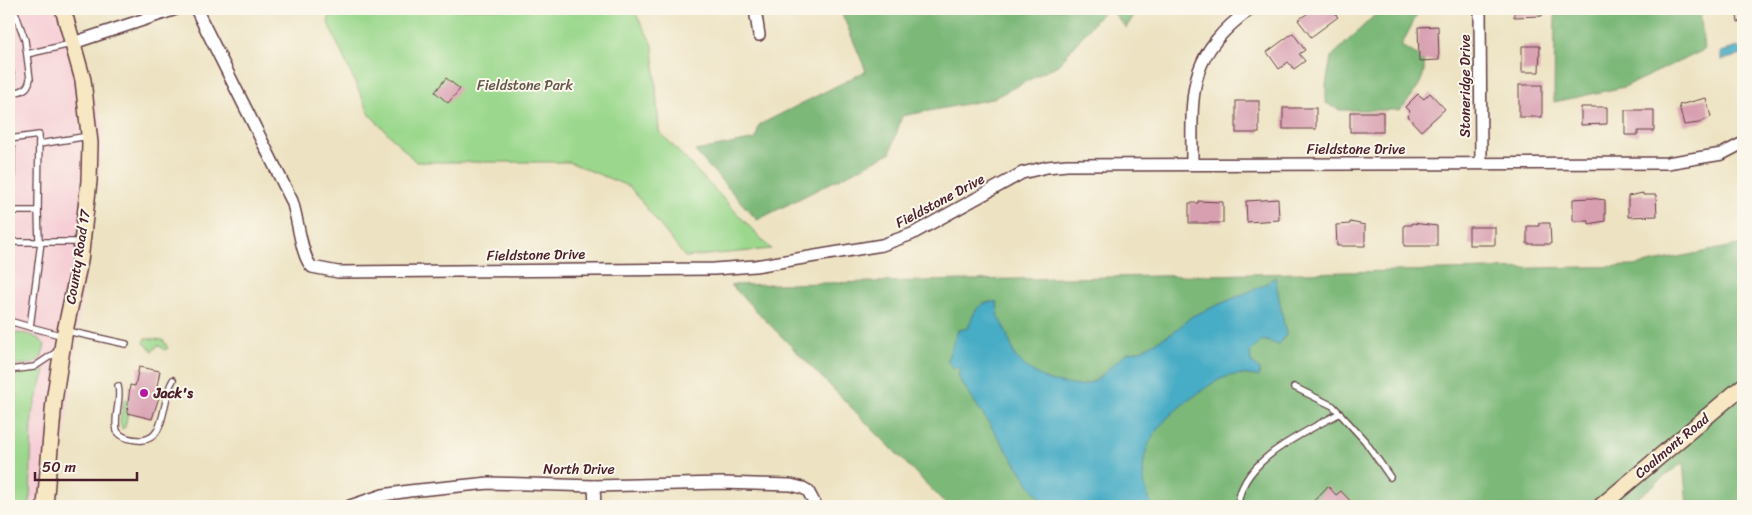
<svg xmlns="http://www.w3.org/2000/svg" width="1752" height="515" viewBox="0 0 1752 515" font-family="Sriracha,sans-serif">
<rect width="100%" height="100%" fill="#fbf7ec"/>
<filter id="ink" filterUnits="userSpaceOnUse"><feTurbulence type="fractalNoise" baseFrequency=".02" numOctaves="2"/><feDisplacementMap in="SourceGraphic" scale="10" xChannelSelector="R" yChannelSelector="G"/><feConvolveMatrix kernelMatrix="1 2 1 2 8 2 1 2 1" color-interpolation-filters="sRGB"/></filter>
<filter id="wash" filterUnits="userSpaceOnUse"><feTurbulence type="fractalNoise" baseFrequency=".0096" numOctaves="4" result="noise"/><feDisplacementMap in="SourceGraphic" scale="20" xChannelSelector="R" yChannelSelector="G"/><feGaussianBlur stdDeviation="1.12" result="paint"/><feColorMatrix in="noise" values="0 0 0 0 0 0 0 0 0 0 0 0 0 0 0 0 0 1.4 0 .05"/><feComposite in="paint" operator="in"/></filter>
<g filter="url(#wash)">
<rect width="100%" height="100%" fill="#ede3c3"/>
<!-- built -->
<path fill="#f6cfd6" d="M9,9h57l38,118 -46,356 1,23h-50z"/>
<!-- green -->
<g fill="#9bd88d" stroke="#727c5c">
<path d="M331,9h302l20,36 6,86 112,118 -86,8 -55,-70 -61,-25h-153l-46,-47 -42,-92z"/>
<path d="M9,333c14,0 26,0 36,12l-4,13 -9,6 -23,1z"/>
<path d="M146,338l17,2 5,8 -3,2 -7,-5 -5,6 -9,-8z"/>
<path d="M42,368l3,3 -13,42 -2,93h-21v-17l6,-1 -6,-115 24,-2z"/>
<path d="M124,400l6,1 -5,26 -3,2 -2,-7z"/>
</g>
<!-- forest -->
<g fill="#7cb878" stroke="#636c52">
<path d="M840,9h265l-47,56 -66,34 -90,17 -12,37 -133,67 -62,-69 61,-12 3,-14 107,-54z"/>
<path d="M1110,9h28l-12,19z"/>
<path d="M1381,9h39l-19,37 22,12c6,20 -11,38 -23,52h-60l-14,-7v-18l5,-28z"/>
<path d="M1555,9h145l4,41 -80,37 -70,15z"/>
<path d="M1743,244v262h-56l-4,-44 -56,44h-679l-217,-221 902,-19z"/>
</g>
<!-- water -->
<g fill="#46acc5" stroke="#486678">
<path d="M1738,47l5,2v6l-22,5v-8z"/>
<path d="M1275,277l11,58 -7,10 -16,-5 -13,12 1,10 9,8 -1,7c-30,-7 -41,2 -66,20 -40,28 -63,59 -41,109h-105l-15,-18 -74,-111 2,-8 -4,-2 -3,2 -6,-9 11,-30 10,-2c6,-15 9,-28 29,-26l1,14 5,8 12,32 12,12 22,13 30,5 16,-5 31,-28 15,-3 31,-17 20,-17 70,-30z"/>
</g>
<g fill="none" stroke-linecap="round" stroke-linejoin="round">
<!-- stream -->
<path stroke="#46acc5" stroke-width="4.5" d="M601,9l3,3"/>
</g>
<g id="blocks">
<!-- building -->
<g fill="#d89fb0">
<path d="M1314,9h17l7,8 -27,20 -13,-17z"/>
<path d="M1514,9h28v7l-28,1z"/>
<path d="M1736,9h7v12l-5,1z"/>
<path d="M1438,26l1,34 -20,1 -1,-34z"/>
<path d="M1293,33l12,17 -6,4 6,7 -11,8 -6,-7 -9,7 -12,-17z"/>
<path d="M1522,46h18l-1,26h-17z"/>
<path d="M9,57h3l3,23 -6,1z"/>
<path d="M446,78l14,11 -12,14 -13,-11z"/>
<rect x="1519" y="85" width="23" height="32"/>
<path d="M1430,93l15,16 -24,22 -14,-15 3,-4 -5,-5 13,-13 6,5z"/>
<path d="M1706,98l5,19 -12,6 -15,2 -5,-20z"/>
<rect x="1236" y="101" width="23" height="32"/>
<path d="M1581,107h26v17l-26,1z"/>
<rect x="1283" y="108" width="33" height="21"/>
<path d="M1625,110h29v21h-16v4h-13z"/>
<rect x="1350" y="112" width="33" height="20"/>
<rect x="9" y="147" width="6" height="53"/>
<path d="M1643,193v2h13l1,21 -29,1v-21z"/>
<path d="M1590,198l15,2v21l-16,3v-3h-16v-22z"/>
<path d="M1278,199l1,21 -32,2 -1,-21z"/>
<path d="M1198,201l25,1v21h-34v-20h9z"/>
<path d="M1350,222l15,3v21h-28l-1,-21 14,-1z"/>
<path d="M1412,223l25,3v20h-33v-21h8z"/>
<path d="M1539,223h11l1,21h-24v-18h12z"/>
<rect x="1469" y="227" width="26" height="18"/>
<path d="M139,367l21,4 -3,15 5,2 -10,31 -25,-6 3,-28 5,1z"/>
<path d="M1328,486l8,9 5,-4 14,15h-46z"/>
</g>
</g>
</g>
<g filter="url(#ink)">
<use href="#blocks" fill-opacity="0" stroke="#623c42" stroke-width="1"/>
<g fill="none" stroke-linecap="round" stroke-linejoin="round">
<defs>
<g id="lane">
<path d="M27,54l44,-10"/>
<path d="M9,93c11,-1 19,-2 21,-14l-5,-39 -11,-31"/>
<path d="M9,139l30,-4 -1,76h-29"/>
<path d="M39,144l50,-8"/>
<path d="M38,211l1,31"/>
<path d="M9,242h73"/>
<path d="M41,242l-11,85 34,9"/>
<path d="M9,321l21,6"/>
<path d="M67,331l59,13"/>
<path d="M9,370l25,-3 24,-16"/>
<path d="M118,386c4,15 -5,29 -1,45 5,7 12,8 21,9 30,3 23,-42 35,-60"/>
<path d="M1294,387l39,19 32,35 25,36"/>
<path d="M1238,506c2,-46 66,-73 102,-93"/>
</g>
<g id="street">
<path d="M196,9l96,192c6,17 9,56 20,66l26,5 376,-3 41,-3 127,-21 30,-11 110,-61 25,-6 20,-2 600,-2 55,-9 21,-11"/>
<path d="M755,9l4,26"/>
<path d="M1480,9l1,154"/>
<path d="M73,43l103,-34"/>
<path d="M1192,164c0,-73 -6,-107 58,-155"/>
<path d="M594,486l1,20"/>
<path d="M350,506l33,-11 26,-4 80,-8 105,3 128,-3 69,2 12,3 5,3 8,15"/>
</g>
<g id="secondary">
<path d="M45,506l9,-105 10,-65 16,-75 9,-80 1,-38 -7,-63 -20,-71"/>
<path d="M1601,506l142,-120"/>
</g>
</defs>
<!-- lane casing -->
<use href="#lane" stroke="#623c42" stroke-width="8"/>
<!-- street casing -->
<use href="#street" stroke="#623c42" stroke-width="14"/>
<!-- secondary casing -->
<use href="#secondary" stroke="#623c42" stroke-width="18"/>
<!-- lane -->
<use href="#lane" stroke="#fff" stroke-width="5.5"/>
<!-- street -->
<use href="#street" stroke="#fff" stroke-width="11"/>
<!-- secondary -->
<use href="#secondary" stroke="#f7e8c3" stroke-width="15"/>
</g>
</g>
<!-- markers -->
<circle fill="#b5179e" stroke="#fbf7ec" stroke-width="2" cx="144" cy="393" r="5"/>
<g text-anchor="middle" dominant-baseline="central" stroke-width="4" stroke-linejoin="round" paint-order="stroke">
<!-- park labels -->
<g font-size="14" fill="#625648" stroke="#fbf7ec">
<text x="525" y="85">Fieldstone Park</text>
</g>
<!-- street labels -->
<g font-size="14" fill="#4a1f2b" stroke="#fbf7ec">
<text transform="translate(1465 86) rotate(-90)">Stoneridge Drive</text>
<text x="1356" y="149">Fieldstone Drive</text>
<text transform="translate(940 201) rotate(-28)">Fieldstone Drive</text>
<text transform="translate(536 255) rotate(-1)">Fieldstone Drive</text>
<text transform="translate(78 257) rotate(-81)">County Road 17</text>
<text transform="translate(1672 446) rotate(-40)">Coalmont Road</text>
<text x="579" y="469">North Drive</text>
</g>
<!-- poi labels -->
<g font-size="14" font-weight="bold" fill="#4a1f2b" stroke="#fbf7ec" text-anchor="start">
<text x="154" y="393">Jack's</text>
</g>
</g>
<!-- margin -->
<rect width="1752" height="515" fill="none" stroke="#fbf7ec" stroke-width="30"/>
<!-- scale -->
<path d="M35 472v8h102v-8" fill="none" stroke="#4a1f2b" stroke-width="2.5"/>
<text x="42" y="472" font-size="15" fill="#4a1f2b" stroke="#fbf7ec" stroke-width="4" paint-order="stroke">50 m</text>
</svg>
